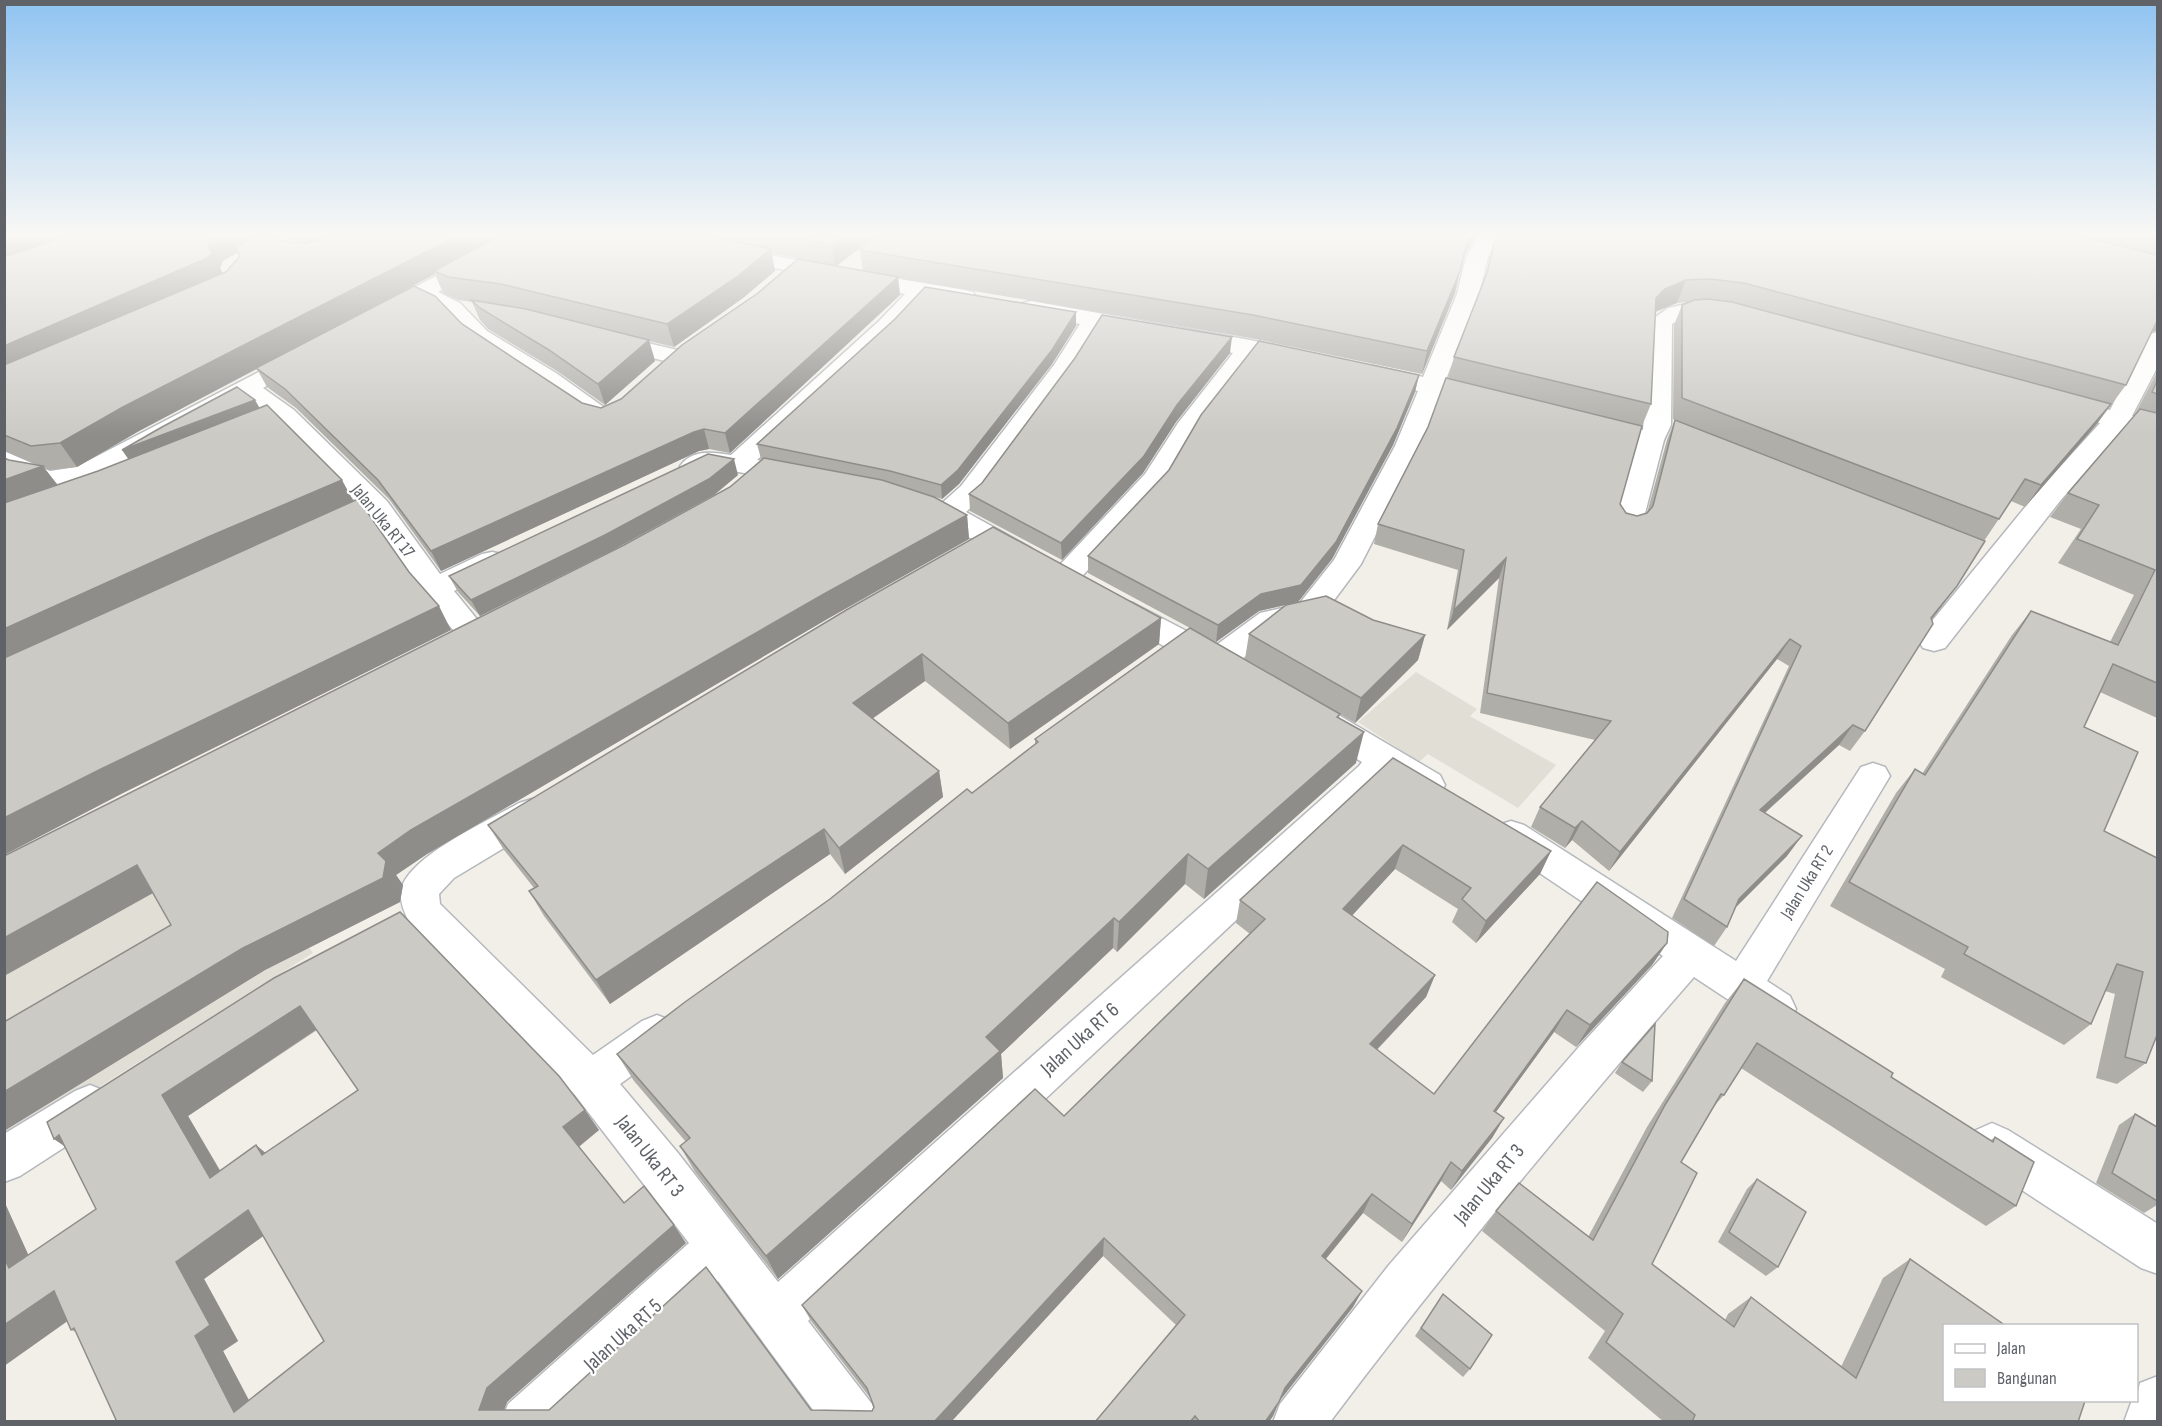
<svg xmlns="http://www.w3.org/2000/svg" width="2162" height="1426" viewBox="0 0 2162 1426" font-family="'Sofia Sans Condensed',sans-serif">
<rect width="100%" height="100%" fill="#f1efe8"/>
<!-- education -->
<g fill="#e1ded6">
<path d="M1416,672l61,37 -7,7 86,49 -38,43 -90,-54 -9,8 -61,-40z"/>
<path d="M163,808l107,86 43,59 -308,193v-253z"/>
</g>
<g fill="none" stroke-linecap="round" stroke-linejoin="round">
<defs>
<g id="minor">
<path d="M514,235h26l-3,4 -99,53 22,11 27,28 69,42 49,35 12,-5 9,3 4,5 -14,11 -9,3 -17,-5 -52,-37 -67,-42 -27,-28 -22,-12 -29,16h-16l-3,-5 3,-5z"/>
<path d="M630,235h42l168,34 125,21 8,2 3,5 -3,5 -8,2 -39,-7 -31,34 -138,129 49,9 4,6 -4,6 -9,2 -85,-16 -19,7 -9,-2 -4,-6c12,-17 33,-14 51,-11l148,-134 26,-27 -265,-53 -7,-2z"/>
<path d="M1480,235h20l-12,22 -9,37 -34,88 50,12 3,5 -3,5 -9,2 -46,-10 -19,50 -60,118 -41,55c-12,4 -26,5 -38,9 -28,10 -47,56 -80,39l-91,-50 -4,-7 4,-7 11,-3 11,3 82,43 45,-33 39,-9 35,-44 61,-114 23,-55 -54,-13 -3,-5 3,-5 9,-2 50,11 34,-83 9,-37z"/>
<path d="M1031,301l219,39 57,13 4,5 -4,5 -8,2 -44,-8 -57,73 -32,55 -92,100 -10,3 -10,-3 -5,-7 5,-7 91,-97 33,-51 55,-70 -132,-25 -28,45 -92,125 -15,14 65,36 4,7 -4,7 -10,2 -10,-2 -73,-43 -20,-5 -4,-6 4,-6 10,-2 14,3 19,-17 93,-121 26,-41 -57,-11 -3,-5 3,-5z"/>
<path d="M1691,303l42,5 3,5 -3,5c-21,5 -40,-7 -61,6l-1,101 -7,15 -22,85 -4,6 -10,3 -10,-3 -4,-6 23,-81 -51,-14 -4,-5 4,-5 9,-3 48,13 7,-109 18,-13z"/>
<path d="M2158,332v34l-26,50 26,8v16l-36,-10 -62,71 -115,147 -11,3 -11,-3 -5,-8 5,-8 117,-143 60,-66 -48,-14 -3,-5 3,-5 9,-2 49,13 36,-71 4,-5z"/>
<path d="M609,334l77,18 4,5 -4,5 -8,2 -77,-18 -4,-5 4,-5z"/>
<path d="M303,349l8,2 4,5 -4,5 -48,27 31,22 93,91 53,73 42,-20 10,-2 10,2 5,7 -5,7 -48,23 35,43 -4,8 -11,3 -11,-3 -39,-47 -52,-75c-18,8 -37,21 -56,16l-4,-6 4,-6 43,-19 -83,-85 -31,-22 -134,74 -29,11 -30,4 -19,-4 -29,-13v-19l46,20 26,-4z"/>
<path d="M1323,710l12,3 105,62 5,10 -5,10c-20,6 -34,-7 -52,-17l-580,543 64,83 7,18h-57l-104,-141 -153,141h-64l7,-18 181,-161 -114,-148 -166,-173c-5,-10 -11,-24 -7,-36 13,-33 86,-65 117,-83l13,-4 13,4 5,10 -5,10 -91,55 -15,16 1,10 153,151 49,-34 15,-6 15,6 6,13 -6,13 -52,37 58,69 100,129 581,-516 3,-4 -51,-31 -5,-9 5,-9z"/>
<path d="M1873,763l12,4 5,9 -123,205 23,15 6,13 -6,13 -14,5 -14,-5 -68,-45c-126,144 -248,291 -364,445h-57l7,-18 109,-139 189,-217 85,-92 -165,-111 -5,-10 5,-10 13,-4 13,4 212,136 125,-194z"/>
<path d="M90,1085l15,6 7,15 -7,15 -85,55 -16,6v-48l71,-43z"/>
<path d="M1992,1123l16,7 150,94v50l-17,-6 -165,-108 -6,-15 6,-15z"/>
<path d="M2158,1376v46h-34l8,-22h4l4,-17z"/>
</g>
</defs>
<!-- minor casing -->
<use href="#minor" stroke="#b5b8bc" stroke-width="3"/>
<!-- minor -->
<use href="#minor" fill="#fff" fill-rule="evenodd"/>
</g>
<!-- wall -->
<g fill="#afaea9" fill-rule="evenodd">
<path d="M4,235h873l-41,31 27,5 -3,-21 604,6 -9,37 -33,81 -172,-36 -352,-60 2,17 -170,158 -21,-4 -10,2 -258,120 -52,-72 -93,-91 -29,-21 -10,-18 -118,62 -62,36 -28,3 -5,-2 14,17 40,-14 162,-63 93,93 56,71 42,58 -328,163 -119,62v-397l5,2 29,5 -34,-14zM283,237l11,5 -14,-2 -4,-2zM238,252l2,4 -14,16 -3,1 -3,-5 3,-7zM771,253l44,9 -194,137 -20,9 -19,-5 -120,-79 -135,8 108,-58 8,19 15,7 14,2 8,18 8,9 69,42 48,34 50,-44 -6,-20 25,6 69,-49 32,-27z"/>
<path d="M1496,235h661v96h-5l-26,54 -30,40 -71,82 -14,-6 -27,40 -311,-122 1,-94 8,-20 8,-3 -13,1 -21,9 -5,92 -9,22 -22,78 6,9 11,3 10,-3 20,-73 8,-20 267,186 -11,14 -66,111 -15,20 -11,-6 -74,68 22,43 -52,52 -8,19 -13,19 -42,-28 117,-252 -12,-7 -168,212 -37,-31 -7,8 -34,-21 9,-20 55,-67 -115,-27 19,-135 -52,52 11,-60 -84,-26 4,-20 50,-97 20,-48 6,-22 32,-82z"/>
<path d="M1076,312v14l-24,38 -93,120 -17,15 -7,-2 32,18 2,24 -140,79 -402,236 -31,21 7,10 -3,17 -135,68 -261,161v-109l167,-97 -18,-32 -149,83v-120l620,-311 106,-58 32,-28h-1l-4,-15z"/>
<path d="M1230,353l-54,69 -33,51 -81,87 -92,-49 -1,-17z"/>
<path d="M2157,372v346l-57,-26 -16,35 20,104 53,27 -11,205 -29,21 -21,-6 19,-84 -10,-3 -14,33 -27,21 -123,-68 4,-8 -115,-63 66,-113 19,-24 7,5 90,-139 19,-24 79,31 24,-47 -76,-32 23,-34 -31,-12 18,-24 66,-77z"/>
<path d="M1419,375l-4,17 -22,53 -61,114 -34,43 -39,9 -43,31 -14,-7 138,79 -1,3 17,46 -152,136 -19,-15 -68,68 -4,-4 -112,106 2,24 -225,201 -83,-107 -15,-26 6,-4 -52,-61 -17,-27 213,-155 142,-106 63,-49v-5l155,-111 -102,-55v-17z"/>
<path d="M738,475l-24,20 -103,56 -131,65 -22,-24 -9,-16z"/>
<path d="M848,609l313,9 -2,26 -149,105 -85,-68 -52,37 66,53 4,26 -98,77 -15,-20 -220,150 -66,-88 -15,-25 5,-3 -30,-38 -16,-25z"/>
<path d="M1373,620l52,15 -7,25 -63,63 -110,-64 4,-25z"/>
<path d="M1393,758l158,93 -11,23 -64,69 -24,-21 6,-13 -63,-40 -43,46 83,60 -9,22 -49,53 57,44 233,-151 -15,22 -76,82 -22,-15 -58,80 8,6 -12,20 -41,52 -10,-9 -39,61 -39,-29 -37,46 36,32 -9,16 -73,93 -7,16 -4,6h-174l81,-97 -73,-69 -152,166h-834l-41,-90 -5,-2 -4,-9 -63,45v-165l24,54 68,-46 -32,-63 -10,-7 220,-161 325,152 -20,17 45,56 62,40 -179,159 -3,8h307l61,1 2,-4 -3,-8 -60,-78 -9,-16 262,-189 186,-182 -14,-11 4,-23zM317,1030l41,60 -93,63 -9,-8 -36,25 -32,-54zM263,1236l61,105 -75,59 -26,-49 15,-10 -34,-62z"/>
<path d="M1744,979l147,98 100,63 4,-3 21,69 -30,20 -245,-158 -17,27 -10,11 -33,56 -29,102 73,56 3,-6 23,-17 90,70 42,-89 27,-19 168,163h-414l-76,-64 17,-27 -123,-100 14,-20 92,26 59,-110 78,-124z"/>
<path d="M1622,1062l30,19 -9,11 -28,-19z"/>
<path d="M2135,1114l22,13v78l-13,8 -48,-30 23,-58z"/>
<path d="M1757,1179l21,88 -12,9 -48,-34 29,-53z"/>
<path d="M1443,1294l27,75 -7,8 -48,-41z"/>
</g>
<!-- shaded-wall -->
<g fill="#8f8d8a">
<path d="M17,235h79l-92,31v-26z"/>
<path d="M217,235h65l1,2 -28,5 -32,19 -3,7 4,8 -220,100v-30l204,-100 3,-7z"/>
<path d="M303,235h43l-36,16z"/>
<path d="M459,235h50l-75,36 1,3 -296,157 -62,36 -17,-24 63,-36z"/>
<path d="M845,235h32l-42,32 -3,-22z"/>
<path d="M1469,235h8l-13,21z"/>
<path d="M771,249l4,22 -32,27 -69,49 -7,-23z"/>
<path d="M1460,271l-5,22 -33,81 5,-23z"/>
<path d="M898,277l2,18 -170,158 -5,-20z"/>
<path d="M1686,280l-9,23 -21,8 -8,10 8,-23 9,-9z"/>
<path d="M1076,312v14l-24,38 -93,120 -17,15 -1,-14z"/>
<path d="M2157,319v12l-8,1z"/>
<path d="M1232,337l-2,16 -54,69 -33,51 -81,87 -1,-17 116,-138z"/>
<path d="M649,340l6,21 -50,44 -7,-21z"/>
<path d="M1419,375l-4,17 -22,53 -61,114 -34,43 -39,9 -43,31 2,-17z"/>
<path d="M255,400l7,12 -131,51 -9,-13z"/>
<path d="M2111,404l-15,21 -71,82 16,-22z"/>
<path d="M704,429l5,20 -10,2 -258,120 -10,-20 263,-119z"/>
<path d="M734,459l4,16 -24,20 -103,56 -131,65 -9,-16z"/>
<path d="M43,466l18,24 -57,21v-31z"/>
<path d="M342,480l13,24 -351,159v-34l204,-92z"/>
<path d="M967,515l2,24 -140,79 -402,236 -31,21 7,10 -3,17 -135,68 -261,161v-39l407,-262 413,-236z"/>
<path d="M1506,558l-7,20 -52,52 7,-20z"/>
<path d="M1957,586l-15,20 -26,33 15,-21z"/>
<path d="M439,606l12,24 -328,163 -119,62v-37l97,-49z"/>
<path d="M1161,618l-2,26 -149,105 -2,-26z"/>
<path d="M1425,635l-7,25 -63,63 6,-25z"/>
<path d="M1790,639l-13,20 -168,212 11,-19z"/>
<path d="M922,654l3,27 -67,48 -5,-26z"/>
<path d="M1853,725l-14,20 -92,84 13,-19z"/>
<path d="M1364,732l-8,31 -152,136 4,-30z"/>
<path d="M939,771l4,26 -98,77 -6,-26z"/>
<path d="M1582,821l-10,19 -7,8 10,-20z"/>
<path d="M824,829l6,25 -220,150 -14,-24z"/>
<path d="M1802,836l-15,20 -62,62 14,-19z"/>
<path d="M1403,845l-8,24 -58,63 6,-23z"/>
<path d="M1551,851l-11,23 -64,69 10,-22z"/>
<path d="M1188,854l-3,30 -68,68 2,-30z"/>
<path d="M137,865l23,24 -156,87v-38z"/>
<path d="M1114,918l-1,30 -112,106 2,24 -225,201 -12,-23 220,-219z"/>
<path d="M1667,943l-15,22 -76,82 14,-22z"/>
<path d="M1435,975l-9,22 -64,68 8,-21z"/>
<path d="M300,1006l20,21 -132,89 47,81 -25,-19 -48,-83z"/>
<path d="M1567,1010l-13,22 -72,99 12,-20z"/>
<path d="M585,1110l14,20 -21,17 -15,-20z"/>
<path d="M1504,1118l-12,20 -41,52 11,-19z"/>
<path d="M59,1135l25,24 -30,-20z"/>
<path d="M256,1145l24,20 -18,-10z"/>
<path d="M1451,1162l-10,19 -39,61 10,-18z"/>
<path d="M1372,1194l-9,19 -49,60 8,-17z"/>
<path d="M4,1201l38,84 -33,-17 -5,-10z"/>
<path d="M248,1210l25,19 -69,50 34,62 -15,10 37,71 -26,-10 -39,-76 -19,-74z"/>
<path d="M674,1225l12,18 -179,159 -7,20 -21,-12 8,-22z"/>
<path d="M1104,1238l-1,18 -152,166h-17z"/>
<path d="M54,1291l32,17 -82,58v-41z"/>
<path d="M1362,1291l-9,16 -75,96 7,-15z"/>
<path d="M1279,1402l-6,14 -4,6h-4z"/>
</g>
<!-- building -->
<g fill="#cccac5" stroke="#8f8d8a" stroke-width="1.5" fill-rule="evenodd">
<path d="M4,235h13l-13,5z"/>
<path d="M71,235h146l-6,4 -3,7 4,8 -5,4 -203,88v-89z"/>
<path d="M255,235h16l9,5 26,4 27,-9h126l-336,172 -63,36 -29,3 -27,-11v-70l222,-93 14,-16 -4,-8z"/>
<path d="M501,235h200l70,14 -33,27 -71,48 -166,-40 -53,-7 -14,-6z"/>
<path d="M786,235h59l-13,10z"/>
<path d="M878,235h591l-9,36 -33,80 -174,-36 -393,-65z"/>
<path d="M1496,235h581l80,20v66l-31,64 -382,-102 -34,-4 -24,1 -21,9 -9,9 -5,106 -197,-47 33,-84z"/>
<path d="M2145,235h12v3z"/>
<path d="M798,259l100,18 -173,156 -21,-4 -10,3 -263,119 -53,-71 -93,-91 -29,-21 158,-82 21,10 27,28 120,79 19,5 20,-9 61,-54 76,-52z"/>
<path d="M925,287l151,25 -24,38 -94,120 -17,15 -51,-14 -133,-27 138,-125z"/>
<path d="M1708,299l24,3 379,102 -70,81 -16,-6 -26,40 -317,-121v-93l12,-5z"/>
<path d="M471,300l55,9 123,31 -51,44 -49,-34 -69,-42z"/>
<path d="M1102,315l130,22 -55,68 -33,51 -83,87 -92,-49 13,-11 93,-125z"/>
<path d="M1259,341l160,34 -22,53 -61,114 -35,43 -40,9 -43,31 -130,-69 81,-86 32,-55z"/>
<path d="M1446,378l196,48 -22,78 6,9 11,3 10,-3 6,-7 22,-86 310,121 -28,45 -26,32 2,6 -68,107 -12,-6 -93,85 42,26 -63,63 -12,28 -43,-28 117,-253 -11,-7 -170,213 -38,-31 -7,7 -35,-21 71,-86 -124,-28 19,-135 -52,52 10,-60 -86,-26 50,-97z"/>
<path d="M2157,381v13l-5,-2z"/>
<path d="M237,387l18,13 -133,50 40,-23z"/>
<path d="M267,405l75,75 -134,57 -204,92v-126l94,-32z"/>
<path d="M2140,409l17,4v270l-44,-19 -29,63 54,25 -34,79 53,27v177l-11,28 -21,-6 18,-85 -26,-8 -26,60 -127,-70 4,-7 -119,-65 66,-113 10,6 106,-164 87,34 37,-75 -78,-31 22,-34 -31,-12z"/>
<path d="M708,454l26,5 -25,20 -104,56 -134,65 -22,-24z"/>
<path d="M4,458l5,2 34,6 -39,14z"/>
<path d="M764,458l118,22 52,17 33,18 -143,79 -413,236 -33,23 8,8 -3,17 -140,70 -239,144v-70l167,-97 -34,-60 -133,73v-82l620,-311 106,-58z"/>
<path d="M358,499l51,73 30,34 -338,163 -97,49v-160z"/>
<path d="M993,527l168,91 -153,105 -86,-69 -69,49 86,68 -100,77 -15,-19 -228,151 -67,-89 9,-5 -50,-61 360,-216z"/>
<path d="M1326,596l47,24 52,15 -64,63 -112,-64 37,-29z"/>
<path d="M1190,628l150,86 -3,3 27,15 -156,137 -20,-15 -69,68 -5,-4 -128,119 14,14 -234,205 -86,-110 10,-8 -73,-84 68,-52 145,-103 137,-110 5,4 66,-51 -3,-3z"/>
<path d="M1393,758l158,93 -65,70 -24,-22 9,-11 -68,-43 -60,64 92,66 -65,69 64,50 163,-212 71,50 -1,11 -77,82 -23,-15 -73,101 10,7 -42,53 -11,-9 -39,62 -40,-30 -50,62 40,35 -77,97 -6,14 -14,20h-65l-5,-6 -5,6h-95l90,-107 -81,-77 -170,184h-817l-43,-94 -3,2 -17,-39 -50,34v-67l5,10 87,-59 -37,-74 -5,4 -7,-17 227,-144 126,-66 159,164 26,34 -22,17 61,76 20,-17 30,39 -187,163 -8,22h70l157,-143 105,143 61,1 2,-4 -7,-19 -65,-83 233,-216 29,27 201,-197 -25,-19zM300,1006l58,84 -96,65 -6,-10 -46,33 -48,-83zM248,1210l76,131 -90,71 -39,-76 15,-11 -34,-63z"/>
<path d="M1744,979l149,94 -2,4 102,65 2,-5 39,25 -18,44 -259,-163 -33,52 -3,-1 -40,68 16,11 -45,91 82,63 17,-30 105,81 54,-119 96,67h-62v75h141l-7,21h-386l3,-7 -89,-73 17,-28 -127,-103 23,-28 74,57 72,-135z"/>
<path d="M1655,1024l-3,57 -30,-19z"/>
<path d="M2135,1114l22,13v74l-45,-28z"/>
<path d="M1757,1179l49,33 -28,55 -49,-35z"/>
<path d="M1443,1294l49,41 -22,34 -49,-41z"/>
</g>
<!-- sky -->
<linearGradient id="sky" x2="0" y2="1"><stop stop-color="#8fc3f1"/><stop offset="0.54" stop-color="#f9f8f5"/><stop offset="1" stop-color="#f9f8f5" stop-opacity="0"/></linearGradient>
<rect width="2162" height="435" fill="url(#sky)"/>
<g text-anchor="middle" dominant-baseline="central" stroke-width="4.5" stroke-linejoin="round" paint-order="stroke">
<!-- street labels -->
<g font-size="18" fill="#5f6368" stroke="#fff">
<text transform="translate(383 521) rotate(51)">Jalan Uka RT 17</text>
<text transform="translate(1807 882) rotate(-58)">Jalan Uka RT 2</text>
</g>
<!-- near-street labels -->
<g font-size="21" fill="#5f6368" stroke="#fff">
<text transform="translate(1080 1039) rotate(-42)">Jalan Uka RT 6</text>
<text transform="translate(650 1156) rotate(52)">Jalan Uka RT 3</text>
<text transform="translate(1489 1184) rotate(-50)">Jalan Uka RT 3</text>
<text transform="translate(623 1335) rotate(-42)">Jalan Uka RT 5</text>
</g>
</g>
<!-- border -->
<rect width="2162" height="1426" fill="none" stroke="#5f6368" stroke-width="12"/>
<!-- legend -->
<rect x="1943" y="1324" width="195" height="78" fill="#ffffff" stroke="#bfc1c3" stroke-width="1.5"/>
<rect x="1955" y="1344" width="30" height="9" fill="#ffffff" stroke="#bfc1c3" stroke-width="1.5"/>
<text x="1997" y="1354" font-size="18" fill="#5f6368">Jalan</text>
<rect x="1955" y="1369" width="30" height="18" fill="#cccac5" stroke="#bfc1c3" stroke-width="1.5"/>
<text x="1997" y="1384" font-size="18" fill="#5f6368">Bangunan</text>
</svg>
